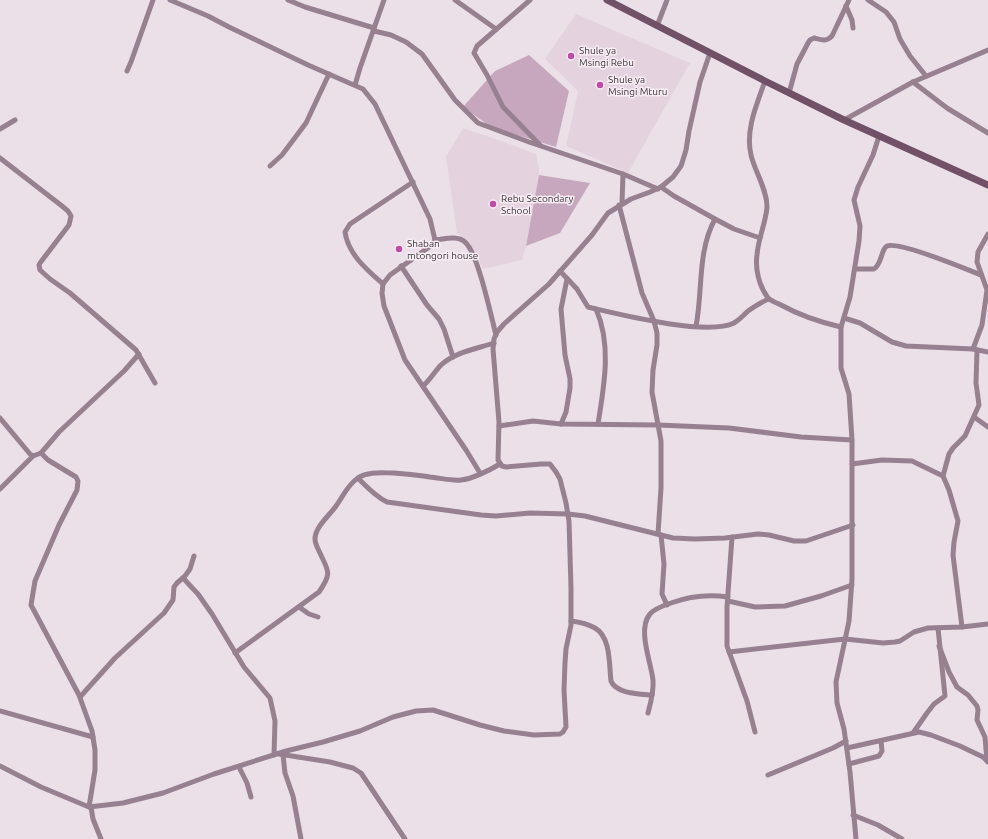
<svg xmlns="http://www.w3.org/2000/svg" width="988" height="839" viewBox="0 0 988 839" font-family="Ubuntu,sans-serif">
<rect width="100%" height="100%" fill="#ebe0e8"/>
<!-- built -->
<g fill="#e4d3df">
<path d="M576,14l114,49 -62,110 -62,-27 12,-55 -33,-32z"/>
<path d="M463,128l33,11 40,15 3,15v6l-13,71 -4,14 -39,9 -14,-28 -12,-8 -11,-76z"/>
</g>
<!-- green -->
<g fill="#c7a7be">
<path d="M529,55l40,36 -13,56 -65,-20 -28,-20 32,-36z"/>
<path d="M539,175l51,8 -30,50 -34,13z"/>
</g>
<g fill="none" stroke-linecap="round" stroke-linejoin="round">
<!-- street -->
<g stroke="#978090" stroke-width="5">
<path d="M170,0l38,16 21,11 79,38 55,24 12,15 55,115 5,21 -3,5 -42,30 -7,9 -1,9 2,13 21,54 61,90 14,23"/>
<path d="M288,0l17,7 69,21"/>
<path d="M455,0l41,29"/>
<path d="M530,0l-53,46 -3,7 13,22 16,32 37,38"/>
<path d="M868,0l18,12 8,10 6,17 10,17 16,20"/>
<path d="M846,6l6,14 1,8"/>
<path d="M657,26l10,-26"/>
<path d="M374,31l17,4 15,7 16,12 33,46 23,23 51,19 94,32 35,15"/>
<path d="M127,71l4,-9 22,-62"/>
<path d="M765,81c-8,23 -20,49 -14,74 4,17 16,34 16,52 -1,15 -9,32 -10,48 -2,14 2,31 11,43 3,3 9,5 13,7 20,11 38,17 60,22"/>
<path d="M913,82l34,26 41,25"/>
<path d="M355,85l5,-17 24,-68"/>
<path d="M789,93l8,-29 11,-21 2,-3 4,-2c8,2 12,4 18,-2l17,-36"/>
<path d="M844,120l69,-38 75,-32"/>
<path d="M0,129l15,-9"/>
<path d="M0,158l62,48 6,5 3,5 -2,9 -29,38 -1,2 1,5 10,9 20,14 66,57 19,33"/>
<path d="M270,166l12,-11 24,-32 23,-49"/>
<path d="M661,187l13,9 41,23 19,10 26,9"/>
<path d="M622,203l1,-29"/>
<path d="M619,205l23,88 12,28 3,12v12l-4,25 -1,22 9,49v47l-3,46"/>
<path d="M435,240c9,-1 23,-5 30,2 13,11 26,74 31,93"/>
<path d="M401,266l26,39 12,14 5,10 9,28"/>
<path d="M855,269h19c8,-5 7,-20 13,-23 12,-5 79,23 94,29"/>
<path d="M560,271l17,18 11,18 4,1c30,7 115,28 142,15 5,-3 10,-8 14,-12 7,-5 13,-9 21,-12"/>
<path d="M383,284c-16,-14 -35,-30 -38,-52l5,-8 63,-42"/>
<path d="M596,309c16,36 8,77 2,115"/>
<path d="M844,318l16,5 32,19 14,4 67,3 15,3"/>
<path d="M696,326c7,-35 1,-74 19,-107"/>
<path d="M973,349l9,-24 5,-35 -10,-28 1,-10 10,-18"/>
<path d="M423,386c7,-6 12,-15 18,-21 14,-13 35,-16 53,-22"/>
<path d="M974,417l14,10"/>
<path d="M0,418l30,36 3,2 8,-3 18,-21 65,-61 15,-17"/>
<path d="M561,424l5,-12 4,-24v-9l-5,-24 -4,-46 6,-30"/>
<path d="M499,426l34,-5 28,3 97,1 71,3 72,9 51,3"/>
<path d="M41,453l7,7 28,17 2,4 -1,9 -18,35 -24,56 -4,24 48,90 13,36 3,19v20l-6,37"/>
<path d="M852,464l30,-4 30,1 31,15 6,14 9,31 -4,21 -1,13 9,72"/>
<path d="M943,476l6,-22 4,-6 12,-12 14,-31 -3,-22 1,-33"/>
<path d="M358,478c9,9 17,18 29,24l94,13 15,1 34,-3 38,1 17,2 88,22 22,1 30,-1 33,-4 11,1 25,6h12l47,-16"/>
<path d="M0,489l33,-33"/>
<path d="M661,535l3,29 -2,30 5,11"/>
<path d="M732,537l-5,70v39l20,55 8,31"/>
<path d="M183,578l15,16 14,20 32,53 26,31 5,23 -1,34"/>
<path d="M728,601l27,6 30,-1 36,-10 31,-11"/>
<path d="M299,607l10,7 9,3"/>
<path d="M571,621c8,1 17,3 24,7 16,9 14,37 16,53 5,13 30,13 41,14"/>
<path d="M939,646l10,26 8,15 11,8 9,11 1,4 -1,10 8,17 2,24"/>
<path d="M729,652l116,-13 38,4 12,-1 5,-1 14,-9 14,-4 34,-1 26,-3"/>
<path d="M235,653l84,-61c14,-20 9,-21 0,-41 -2,-4 -4,-8 -4,-12 0,-12 14,-23 21,-33 7,-9 11,-21 22,-28 10,-7 25,-5 36,-5 12,1 24,2 36,4 10,1 21,4 31,3 11,-1 29,-10 39,-16"/>
<path d="M80,697l35,-39 49,-45 9,-13 1,-13 3,-4 8,-7 5,-7 4,-13"/>
<path d="M0,711l93,26"/>
<path d="M648,713c3,-11 6,-22 5,-33 -2,-18 -16,-51 -3,-66 4,-5 15,-9 21,-11 19,-7 37,-9 57,-6"/>
<path d="M913,733l14,-20 7,-9 11,-8 -7,-68"/>
<path d="M847,748l72,-16 12,3 29,11 23,11 5,5"/>
<path d="M279,754l51,8 23,6 8,5 44,66"/>
<path d="M283,755l2,18 8,23 8,43"/>
<path d="M849,764l30,-8 3,-5 -1,-10"/>
<path d="M0,766l41,21 48,20 34,-4 40,-10 51,-19 72,-23 37,-9 37,-11 33,-14 23,-6 17,-1 47,15 24,6 30,4 26,-1 3,-2 3,-5 -2,-37 1,-27 1,-14 5,-24v-37l-2,-67 -3,-18 -6,-24 -4,-7 -6,-8h-9l-35,3 -4,-1 -4,-6 1,-38 -6,-73 1,-10 3,-7 7,-8 45,-40 43,-49 16,-22 23,-14 19,-7 11,-5 12,-10 8,-11 5,-16 3,-19 11,-49 10,-29"/>
<path d="M239,767l8,16 4,14"/>
<path d="M768,775l65,-27 13,-7"/>
<path d="M91,807l2,12 8,20"/>
<path d="M853,815l25,10 24,14"/>
<path d="M856,839l-6,-67 -6,-43 -7,-26 -1,-21 13,-61 3,-42v-139l-3,-46 -8,-26v-41l9,-30 9,-56 1,-15 -6,-26 4,-13 15,-32 6,-19"/>
</g>
<!-- secondary -->
<path stroke="#715168" stroke-width="7" d="M607,0l158,81 79,39 144,65"/>
</g>
<!-- markers -->
<g fill="#be4ba5" stroke="#f9edf5" stroke-width="1.5">
<circle cx="571" cy="56" r="4"/>
<circle cx="600" cy="85" r="4"/>
<circle cx="493" cy="204" r="4"/>
<circle cx="399" cy="249" r="4"/>
</g>
<g text-anchor="middle" dominant-baseline="central" stroke-width="3" stroke-linejoin="round" paint-order="stroke">
<!-- poi labels -->
<g font-size="10" fill="#393538" stroke="#f9edf5" text-anchor="start">
<text x="579" y="50">Shule ya<tspan x="579" dy="12">Msingi Rebu</tspan></text>
<text x="608" y="79">Shule ya<tspan x="608" dy="12">Msingi Mturu</tspan></text>
<text x="501" y="198">Rebu Secondary<tspan x="501" dy="12">School</tspan></text>
<text x="407" y="243">Shaban<tspan x="407" dy="12">mtongori house</tspan></text>
</g>
</g>
</svg>
